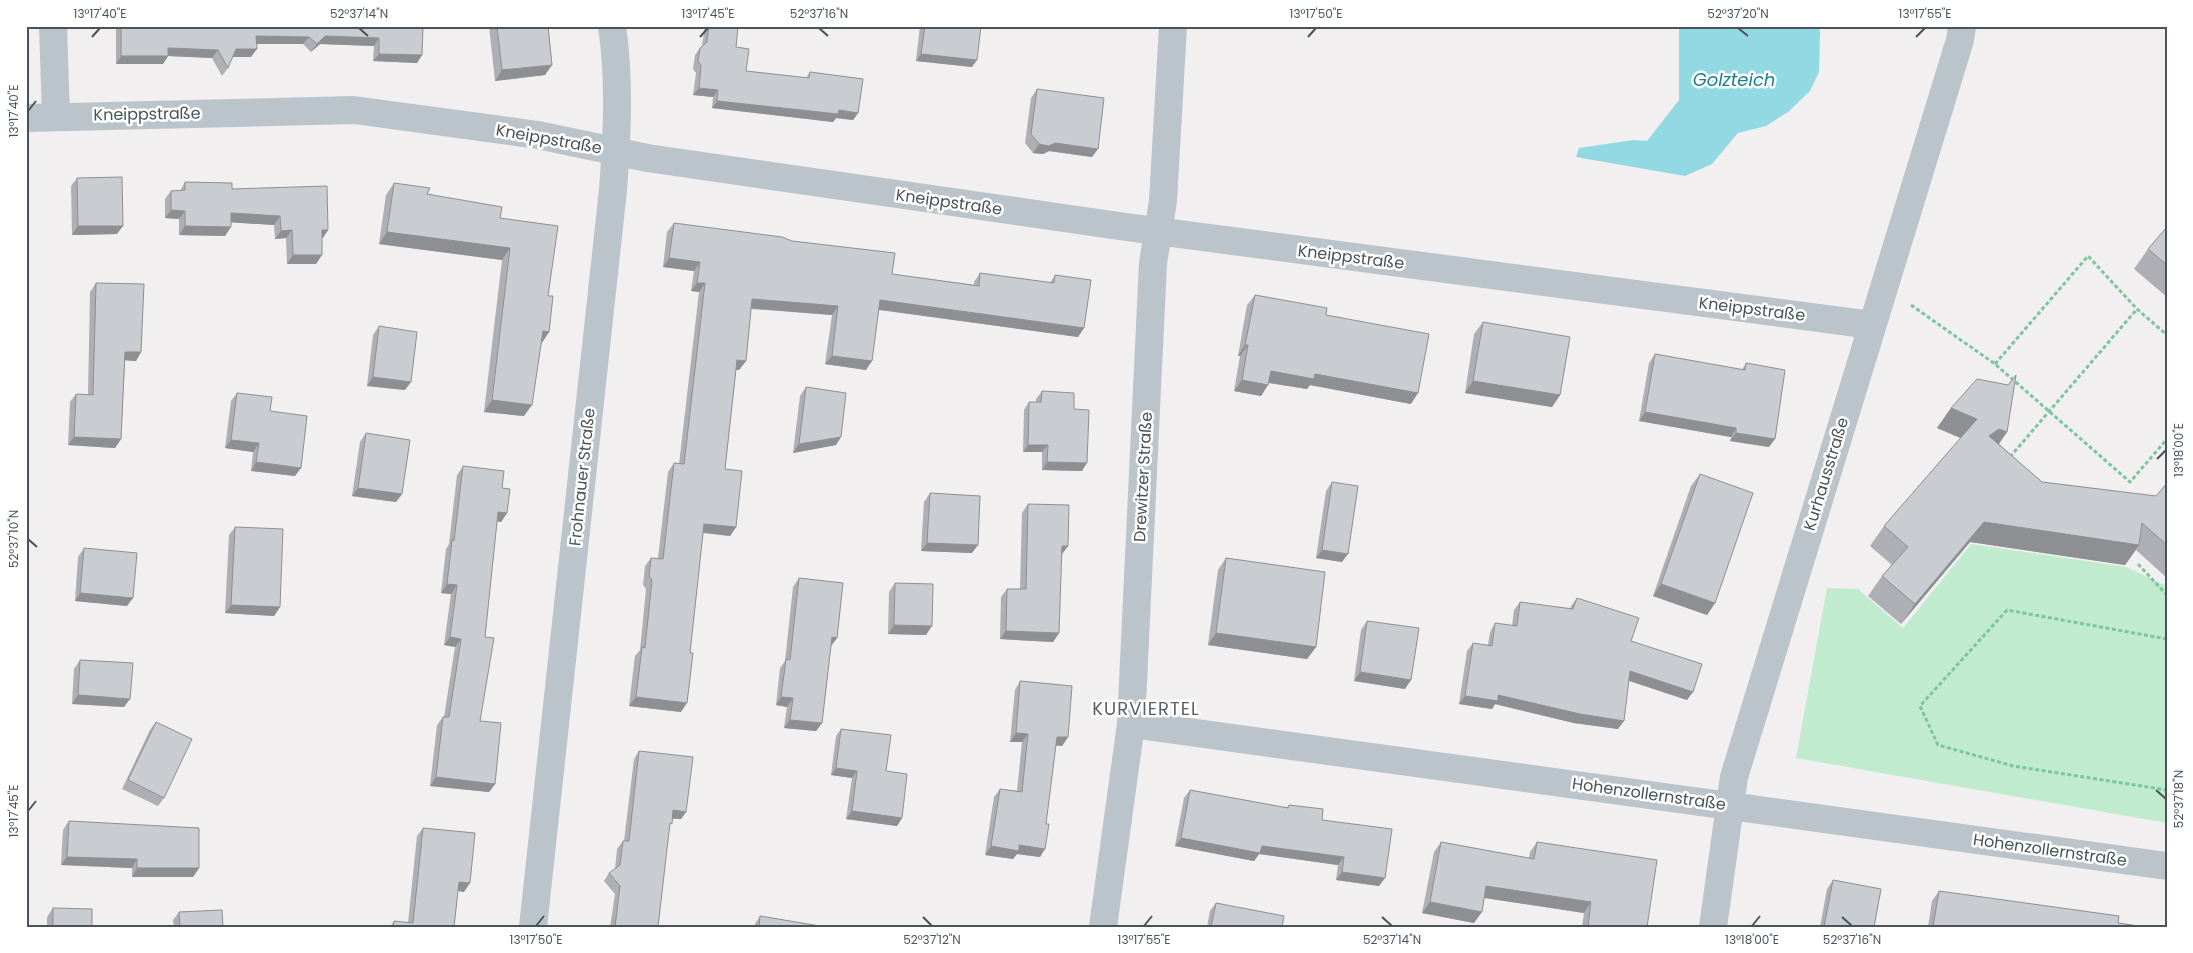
<svg xmlns="http://www.w3.org/2000/svg" width="2193" height="953" viewBox="0 0 2193 953" font-family="Poppins,sans-serif">
<rect width="100%" height="100%" fill="#f1efef"/>
<!-- green -->
<path fill="#c1ebce" d="M1971,544l155,23 41,19v237l-371,-65 31,-170 31,1 45,39z"/>
<!-- water -->
<path fill="#92d9e4" d="M1679,26h140l1,6 -1,40 -9,19 -22,21 -22,14 -28,7 -26,31 -27,12 -109,-19 3,-9 54,-8 14,1 32,-41z"/>
<g fill="none" stroke-linecap="round" stroke-linejoin="round">
<!-- path -->
<g stroke="#7cc69c" stroke-width="3" stroke-dasharray="4 2.5" stroke-linecap="butt">
<path d="M1911,305l84,59 135,118 37,-43"/>
<path d="M1995,364l93,-108 49,53 30,26"/>
<path d="M2010,457l127,-148"/>
<path d="M2138,564l29,31"/>
<path d="M2167,639l-160,-29 -87,96 18,39 75,21 154,24"/>
</g>
<!-- minor -->
<g stroke="#bbc4ca" stroke-width="28">
<path d="M53,26l3,90"/>
<path d="M26,118l328,-8 184,25 109,23 479,69 746,98"/>
<path d="M1131,724l1036,142"/>
<path d="M533,927l80,-737c4,-54 7,-110 -1,-164"/>
<path d="M1103,927l28,-203 22,-461 10,-62 10,-175"/>
<path d="M1713,927l21,-150 226,-737 2,-14"/>
</g>
</g>
<!-- wall -->
<g fill="#adafb4">
<path d="M103,26h320l-1,29 -5,8 -44,-2 1,-15 -54,-2 -9,8 -8,-8h-46l-6,13h-19l-4,11 -6,8 -10,-18 -44,-2 -5,8h-47v-35l-13,-1z"/>
<path d="M489,26h59l4,39 -7,10 -50,6z"/>
<path d="M705,26h33l-2,21 10,24 60,7 4,-6 48,41 -5,7 -17,-2 -3,4 -121,-14 1,-11 -20,-2 3,-22 -3,-4 2,-14 5,-7 2,-2z"/>
<path d="M920,26h61l-9,41 -56,-6z"/>
<path d="M1037,89l55,68 -43,-6 -6,3 -10,-1 -8,-10 6,-45z"/>
<path d="M77,178l40,56 -45,1 -1,-49z"/>
<path d="M185,182l47,7 96,41 -6,8 -6,26h-29l-1,-26 -11,1 -1,-14 -43,-3 -6,14 -46,-1v-16l-14,-1v-19l6,-8h9z"/>
<path d="M394,183l106,35 48,78 1,36 -8,12 -17,72 -40,-4 18,-152 -123,-16 7,-49z"/>
<path d="M674,223l218,51 82,11v-3l6,-9 70,10 5,-8 29,53 -6,9 -199,-27 -13,60 -41,-6 7,-49 -81,-6 -5,52 -7,9h-3l-11,99 11,58 -6,9 -27,-3 -22,179 -52,-6 6,-50 5,-6 6,-61 -3,-4 2,-19 6,-8h7l10,-86 6,-9 5,1 20,-172 -8,-1 3,-20 -31,-4 4,-35z"/>
<path d="M2167,227v70l-33,-28 14,-20z"/>
<path d="M96,283l45,69 -5,9 -11,-1 -4,79 -6,9 -47,-3 2,-43 6,-8h12l2,-102z"/>
<path d="M1255,295l71,20 85,89 -101,-19 -3,4 -38,-6 -8,13 -27,-5 6,-35h-2l9,-51z"/>
<path d="M1483,322l77,73 -8,12 -87,-14 9,-59z"/>
<path d="M379,326l26,64 -38,-4 6,-51z"/>
<path d="M1655,354l87,16 4,-7 23,84 -39,-6 1,-4 -92,-16 10,-58z"/>
<path d="M806,387l30,58 -43,8 7,-57z"/>
<path d="M1042,391l32,18 8,62 -40,-1v-18h-19l1,-42 5,-8h7v-3z"/>
<path d="M237,393l33,18 25,65 -44,-5 2,-19 -28,-4 6,-47z"/>
<path d="M1951,408l56,24 -8,12 43,38 114,14 11,-13v95l-31,-28 -11,15 -155,-23 -69,82 -33,-28 14,-20 10,-11 -22,-19 14,-20 77,-88 -24,-10z"/>
<path d="M366,433l36,61 -6,8 -44,-6 8,-54z"/>
<path d="M463,466l39,22 5,25 -6,9 -4,-1 -12,116 -5,84 15,63 -6,8 -59,-6 7,-61 6,-8h1l11,-70 -11,-2 7,-51 -10,-1 5,-44 3,-5 8,-69z"/>
<path d="M1700,474l15,129 -8,12 -54,-19 38,-110z"/>
<path d="M1332,482l10,80 -26,-4 10,-67z"/>
<path d="M930,493l42,60 -51,-2 3,-49z"/>
<path d="M1028,504l40,42 -6,8h-1l-2,79 -6,9 -53,-3 1,-42 6,-8h13l2,-76z"/>
<path d="M235,527l45,80 -6,9 -49,-3 4,-78z"/>
<path d="M84,548l43,58 -52,-5 3,-44z"/>
<path d="M1226,558l90,89 -9,12 -99,-14 10,-75z"/>
<path d="M799,578l38,60 -6,8 -9,77 -6,8 -32,-3 3,-21 -11,-2 4,-37 5,-7 8,-74z"/>
<path d="M895,583l31,52 -38,-1 1,-42z"/>
<path d="M1577,598l54,43 56,59 -58,-19 -11,48 -44,-6 -79,-19 -3,5 -33,-5 8,-53 6,-8 15,2 2,-13 5,-9 17,3 2,-16 6,-8 50,7 1,-3z"/>
<path d="M1367,621l38,68 -51,-8 7,-51z"/>
<path d="M80,660l44,47 -52,-3 2,-35z"/>
<path d="M1020,681l48,56 -6,9 -6,-1 -16,112 -23,-3 -4,5 -28,-4 9,-58 6,-8 17,2 5,-49h-12l5,-52z"/>
<path d="M156,722l8,76 -6,8 -36,-17 28,-59z"/>
<path d="M841,729l45,42 16,47 -5,8 -51,-7 6,-41 -21,-3 5,-39z"/>
<path d="M639,751l47,61 -5,7h-9l-3,8 -11,100h-48l5,-33 -11,-13 5,-8 6,-4 2,-20 6,-8h1l10,-82z"/>
<path d="M1190,790l96,18 3,-3 33,15 57,66 -43,-6 2,-15 -79,-11 -5,7 -79,-15 9,-48z"/>
<path d="M69,821l130,47 -6,9h-61v-9l-71,-3 2,-35z"/>
<path d="M423,828l41,64 -6,-1 -4,36h-64l4,-6 14,2 9,-87z"/>
<path d="M1441,842l88,16 1,-6 7,-10 110,85h-65l2,-14 -100,-15 -10,25 -52,-10 12,-61z"/>
<path d="M1833,880l41,47h-54l7,-38z"/>
<path d="M1939,891l179,32 28,4h-218l4,-26z"/>
<path d="M1216,903l66,24h-75l3,-16z"/>
<path d="M53,908l39,19h-45v-10z"/>
<path d="M179,912l44,15h-49l-1,-7z"/>
<path d="M760,916l66,11h-71v-3z"/>
</g>
<!-- shaded-wall -->
<g fill="#8d8f92">
<path d="M104,26h14l-2,3 -13,-1z"/>
<path d="M256,36l53,1 -6,7h-52z"/>
<path d="M325,36l54,2 -5,8 -54,-2 -9,8 6,-8z"/>
<path d="M168,48l50,2 -6,8 -44,-2 -5,8h-47l5,-8z"/>
<path d="M236,49h21l-6,8h-21z"/>
<path d="M379,54l43,1 -5,8 -44,-2z"/>
<path d="M921,54l56,6 -5,7 -56,-6z"/>
<path d="M552,65l-7,10 -50,6 7,-11z"/>
<path d="M699,88l19,2 -5,7 -20,-2z"/>
<path d="M717,101l122,9 19,3 -5,7 -17,-2 -3,4 -121,-14z"/>
<path d="M1055,143l43,6 -6,8 -43,-6 -6,3 -10,-1 6,-9z"/>
<path d="M171,210l14,1 -6,8 -14,-1z"/>
<path d="M231,213l49,3 -6,9 -49,-3z"/>
<path d="M78,226h45l-6,8 -45,1z"/>
<path d="M185,226l46,1 -6,9 -46,-1z"/>
<path d="M292,230l-6,8 -11,1 6,-8z"/>
<path d="M322,230h6l-5,8h-7z"/>
<path d="M387,232l123,16 -8,12 -123,-16z"/>
<path d="M293,255h29l-6,9h-29z"/>
<path d="M669,258l31,4 -6,9 -31,-4z"/>
<path d="M697,283h8l-6,9 -8,-1z"/>
<path d="M752,299l86,7 -6,9 -87,-7z"/>
<path d="M880,300l204,28 -6,9 -204,-28z"/>
<path d="M543,331l6,1 -8,12z"/>
<path d="M1245,345h3l-8,11h-2z"/>
<path d="M125,352h16l-5,9 -16,-1z"/>
<path d="M832,356l40,5 -6,9 -41,-6z"/>
<path d="M737,360l9,1 -7,9 -8,-1z"/>
<path d="M1271,371l44,3 103,19 -7,11 -101,-19 -3,4 -44,-7z"/>
<path d="M373,377l38,5 -6,8 -38,-4z"/>
<path d="M1242,380l26,5 -7,11 -27,-5z"/>
<path d="M1473,381l87,14 -8,12 -87,-14z"/>
<path d="M492,400l40,5 -8,11 -40,-4z"/>
<path d="M1951,408l26,11 -14,20 -26,-11z"/>
<path d="M1645,412l91,16 -5,9 -92,-16z"/>
<path d="M1999,429l8,3 -14,20 -4,-16z"/>
<path d="M1736,433l39,6 -6,8 -39,-6z"/>
<path d="M74,437l47,2 -6,9 -47,-3z"/>
<path d="M841,437l-5,8 -43,8 6,-9z"/>
<path d="M231,440l28,3 -6,9 -28,-4z"/>
<path d="M1028,445h20l-6,7h-19z"/>
<path d="M256,462l45,6 -6,8 -44,-5z"/>
<path d="M1047,462l40,1 -5,8 -40,-1z"/>
<path d="M358,488l44,6 -6,8 -44,-6z"/>
<path d="M498,512l9,1 -6,9 -9,-1z"/>
<path d="M1984,522l155,23 -14,20 -155,-23 -69,82 14,-20z"/>
<path d="M704,524l32,3 -6,9 -32,-4z"/>
<path d="M927,543l51,2 -6,8 -51,-2z"/>
<path d="M1062,546h6l-6,8h-6z"/>
<path d="M1322,550l26,4 -6,8 -26,-4z"/>
<path d="M447,584l10,1 -6,9 -10,-1z"/>
<path d="M1661,584l54,19 -8,12 -54,-19z"/>
<path d="M80,593l53,5 -6,8 -52,-5z"/>
<path d="M231,605l49,2 -6,9 -49,-3z"/>
<path d="M894,625l38,1 -6,9 -38,-1z"/>
<path d="M1006,631l53,2 -6,9 -53,-3z"/>
<path d="M1216,633l100,14 -9,12 -99,-14z"/>
<path d="M450,637l11,2 -6,8 -11,-2z"/>
<path d="M832,637l5,1 -6,8z"/>
<path d="M1630,671l63,21 -6,8 -63,-21z"/>
<path d="M1360,672l51,8 -6,9 -51,-8z"/>
<path d="M78,695l52,4 -6,8 -52,-3z"/>
<path d="M1498,695l126,26 -6,8 -44,-6 -79,-19 -3,5 -33,-5 6,-8z"/>
<path d="M636,697l51,6 -6,9 -52,-6z"/>
<path d="M781,697l12,1 -6,9 -11,-2z"/>
<path d="M790,720l32,3 -6,8 -32,-3z"/>
<path d="M1016,733l12,1 -6,8h-12z"/>
<path d="M1057,737h11l-6,9 -11,-1z"/>
<path d="M836,768l21,3 -5,7 -21,-3z"/>
<path d="M436,777l59,7 -6,8 -59,-6z"/>
<path d="M673,810l13,2 -5,7 -13,-1z"/>
<path d="M852,811l50,7 -5,8 -51,-7z"/>
<path d="M1181,838l81,8 82,11 -6,8 -79,-11 -5,7 -79,-15z"/>
<path d="M1019,845l26,4 -5,8 -23,-3 -4,5 -28,-4 6,-9z"/>
<path d="M67,857l70,2 -5,9 -71,-3z"/>
<path d="M137,868h62l-6,9h-61z"/>
<path d="M1342,872l43,6 -6,8 -43,-6z"/>
<path d="M459,882l11,1 -6,9 -10,-2z"/>
<path d="M1486,886l105,16 -7,11 -105,-16z"/>
<path d="M1430,902l52,10 -8,11 -52,-10z"/>
</g>
<!-- building -->
<g fill="#c9ccd1" stroke="#8d8f92">
<path d="M121,26h302l-1,29 -43,-1v-16l-54,-2 -8,8 -8,-7 -53,-1 1,13h-21l-8,19 -10,-18 -50,-2v8h-47z"/>
<path d="M497,26h51l4,39 -50,5z"/>
<path d="M709,26h29l-2,21 13,2 -3,22 63,7 1,-6 53,7 -5,34 -19,-3 -1,4 -121,-13 1,-11 -19,-2 2,-22 -3,-5 2,-13 7,-6z"/>
<path d="M925,26h56l-4,34 -56,-6z"/>
<path d="M1037,89l67,9 -6,51 -43,-6 -6,3 -10,-2 -8,-10z"/>
<path d="M122,177l1,49h-45l-1,-48z"/>
<path d="M185,182l47,1v6l95,-3 1,44h-6v25h-29l-1,-25 -11,1 -1,-15 -49,-3v14l-46,-1v-15l-14,-1v-19l14,-1z"/>
<path d="M394,183l36,5 -3,6 75,13 -2,11 58,8 -10,70h5l-4,36 -6,-1 -11,74 -40,-5 18,-152 -123,-16z"/>
<path d="M674,223l108,14 10,4 103,12 -3,21 87,12 1,-13 74,10 1,-8 36,5 -7,48 -204,-28 -8,61 -40,-5 6,-50 -86,-7 -6,62 -9,-1 -12,109 17,2 -6,56 -32,-3 -14,129h3l-6,50 -51,-6 6,-50 3,1 7,-68 -3,-4 2,-18 12,1 11,-96 10,1 21,-181h-8l3,-21 -31,-4z"/>
<path d="M2167,227v38l-19,-16z"/>
<path d="M96,283l48,1 -3,68h-16l-4,87 -47,-2 2,-43 17,1z"/>
<path d="M1255,295l72,13 -1,7 103,19 -11,59 -103,-19 -1,5 -43,-8 -3,14 -26,-5 6,-35h-3z"/>
<path d="M1483,322l87,15 -10,58 -87,-14z"/>
<path d="M379,326l38,6 -6,50 -38,-5z"/>
<path d="M1655,354l90,16 1,-7 39,7 -10,69 -39,-6v-5l-91,-16z"/>
<path d="M2016,375l-9,57 -8,-3 -10,7 53,46 114,14 11,-13v62l-25,-22 -3,22 -155,-23 -69,82 -33,-28 26,-29 -24,-21 93,-107 -26,-11 26,-29 31,6z"/>
<path d="M806,387l40,6 -5,44 -42,7z"/>
<path d="M1042,391l32,2v16l15,1 -2,53 -40,-1 1,-17h-20l1,-43h12z"/>
<path d="M237,393l35,4 -2,14 37,5 -6,52 -45,-6 3,-19 -28,-3z"/>
<path d="M366,433l44,7 -8,54 -44,-6z"/>
<path d="M463,466l41,5 -2,17 8,1 -3,24 -9,-1 -13,125 9,1 -14,83 21,2 -6,61 -59,-7 7,-60h6l12,-78 -11,-2 7,-52 -10,-1 5,-44 2,1z"/>
<path d="M1700,474l53,19 -38,110 -54,-19z"/>
<path d="M1332,482l26,4 -10,68 -26,-4z"/>
<path d="M930,493l50,3 -2,49 -51,-2z"/>
<path d="M1028,504l41,1 -1,41h-6l-3,87 -53,-2 1,-42h19z"/>
<path d="M235,527l48,2 -3,78 -49,-2z"/>
<path d="M84,548l53,5 -4,45 -53,-5z"/>
<path d="M1226,558l99,14 -9,75 -100,-14z"/>
<path d="M799,578l44,5 -6,55 -5,-1 -10,86 -32,-3 3,-22 -12,-1 5,-38 4,1z"/>
<path d="M895,583l38,1 -1,42 -38,-1z"/>
<path d="M1577,598l62,20 -8,23 71,23 -9,28 -63,-21 -6,50 -44,-7 -82,-19v6l-33,-5 8,-53 19,3 3,-23 22,3 3,-24 53,7z"/>
<path d="M1367,621l52,7 -8,52 -51,-8z"/>
<path d="M80,660l53,3 -3,36 -52,-4z"/>
<path d="M1020,681l52,5 -4,51h-11l-11,87h3l-4,25 -26,-4v6l-28,-5 9,-57 22,3 6,-58 -12,-1z"/>
<path d="M156,722l36,17 -28,59 -36,-18z"/>
<path d="M841,729l50,6 -5,36 21,3 -5,44 -50,-7 5,-40 -21,-3z"/>
<path d="M639,751l54,6 -7,55 -13,-2 -1,14 -2,-1 -12,104h-43l5,-41 -11,-13 11,-8 3,-24h6z"/>
<path d="M1190,790l98,18 1,-3 34,4 -1,11 70,9 -7,49 -43,-6 2,-15 -82,-11 -2,7 -79,-15z"/>
<path d="M69,821l130,7v40h-62v-9l-70,-2z"/>
<path d="M423,828l52,5 -5,50 -11,-1 -5,45h-61l1,-6 19,2z"/>
<path d="M1441,842l93,17 3,-17 120,18 -10,67h-59l3,-25 -105,-16 -4,26 -52,-10z"/>
<path d="M1833,880l48,9 -7,38h-50z"/>
<path d="M1939,891l180,25 -1,7 28,4h-213z"/>
<path d="M1216,903l68,13 -2,11h-71z"/>
<path d="M53,908l39,1v18h-39z"/>
<path d="M222,910l1,17h-43l-1,-15z"/>
<path d="M760,916l66,11h-67z"/>
</g>
<!-- ticks -->
<path fill="none" stroke="#48535a" stroke-width="2" d="M359,28l9,8M819,28l9,8M1738,28l10,8M92,37l8,-9M700,37l8,-9M1308,37l8,-9M1916,37l9,-9M28,111l8,-10M2157,459l9,-9M28,539l9,8M2156,790l10,9M28,811l8,-10M923,917l9,9M1382,917l10,9M1842,917l10,9M536,926l8,-10M1144,926l8,-10M1752,926l8,-10"/>
<g text-anchor="middle" dominant-baseline="central" stroke-width="5" stroke-linejoin="round" paint-order="stroke">
<!-- street labels -->
<g font-size="16" fill="#48535a" stroke="#fff">
<text transform="translate(147 114) rotate(-1)">Kneippstraße</text>
<text transform="translate(549 139) rotate(10)">Kneippstraße</text>
<text transform="translate(949 202) rotate(8)">Kneippstraße</text>
<text transform="translate(1351 257) rotate(7)">Kneippstraße</text>
<text transform="translate(1752 309) rotate(7)">Kneippstraße</text>
<text transform="translate(1826 474) rotate(-73)">Kurhausstraße</text>
<text transform="translate(582 477) rotate(-84)">Frohnauer Straße</text>
<text transform="translate(1143 477) rotate(-87)">Drewitzer Straße</text>
<text transform="translate(1649 794) rotate(8)">Hohenzollernstraße</text>
<text transform="translate(2050 850) rotate(8)">Hohenzollernstraße</text>
</g>
<!-- water labels -->
<g font-size="18" font-style="italic" fill="#187f8f" stroke="#fff">
<text x="1734" y="79">Golzteich</text>
</g>
<!-- neighbourhood labels -->
<g font-size="18" letter-spacing="1" fill="#5c6063" stroke="#fff">
<text x="1146" y="708">KURVIERTEL</text>
</g>
</g>
<!-- border -->
<rect width="2193" height="953" fill="none" stroke="#ffffff" stroke-width="55"/>
<rect x="28" y="28" width="2138" height="898" fill="none" stroke="#48535a" stroke-width="2"/>
<g font-size="12" text-anchor="middle" fill="#48535a">
<text x="100" y="18">13°17'40"E</text>
<text x="359" y="18">52°37'14"N</text>
<text x="708" y="18">13°17'45"E</text>
<text x="819" y="18">52°37'16"N</text>
<text x="1316" y="18">13°17'50"E</text>
<text x="1738" y="18">52°37'20"N</text>
<text x="1925" y="18">13°17'55"E</text>
<text transform="translate(14 111) rotate(-90)" y="4">13°17'40"E</text>
<text transform="translate(2179 450) rotate(-90)" y="4">13°18'00"E</text>
<text transform="translate(14 539) rotate(-90)" y="4">52°37'10"N</text>
<text transform="translate(2179 799) rotate(-90)" y="4">52°37'18"N</text>
<text transform="translate(14 811) rotate(-90)" y="4">13°17'45"E</text>
<text x="536" y="944">13°17'50"E</text>
<text x="932" y="944">52°37'12"N</text>
<text x="1144" y="944">13°17'55"E</text>
<text x="1392" y="944">52°37'14"N</text>
<text x="1752" y="944">13°18'00"E</text>
<text x="1852" y="944">52°37'16"N</text>
</g>
</svg>
